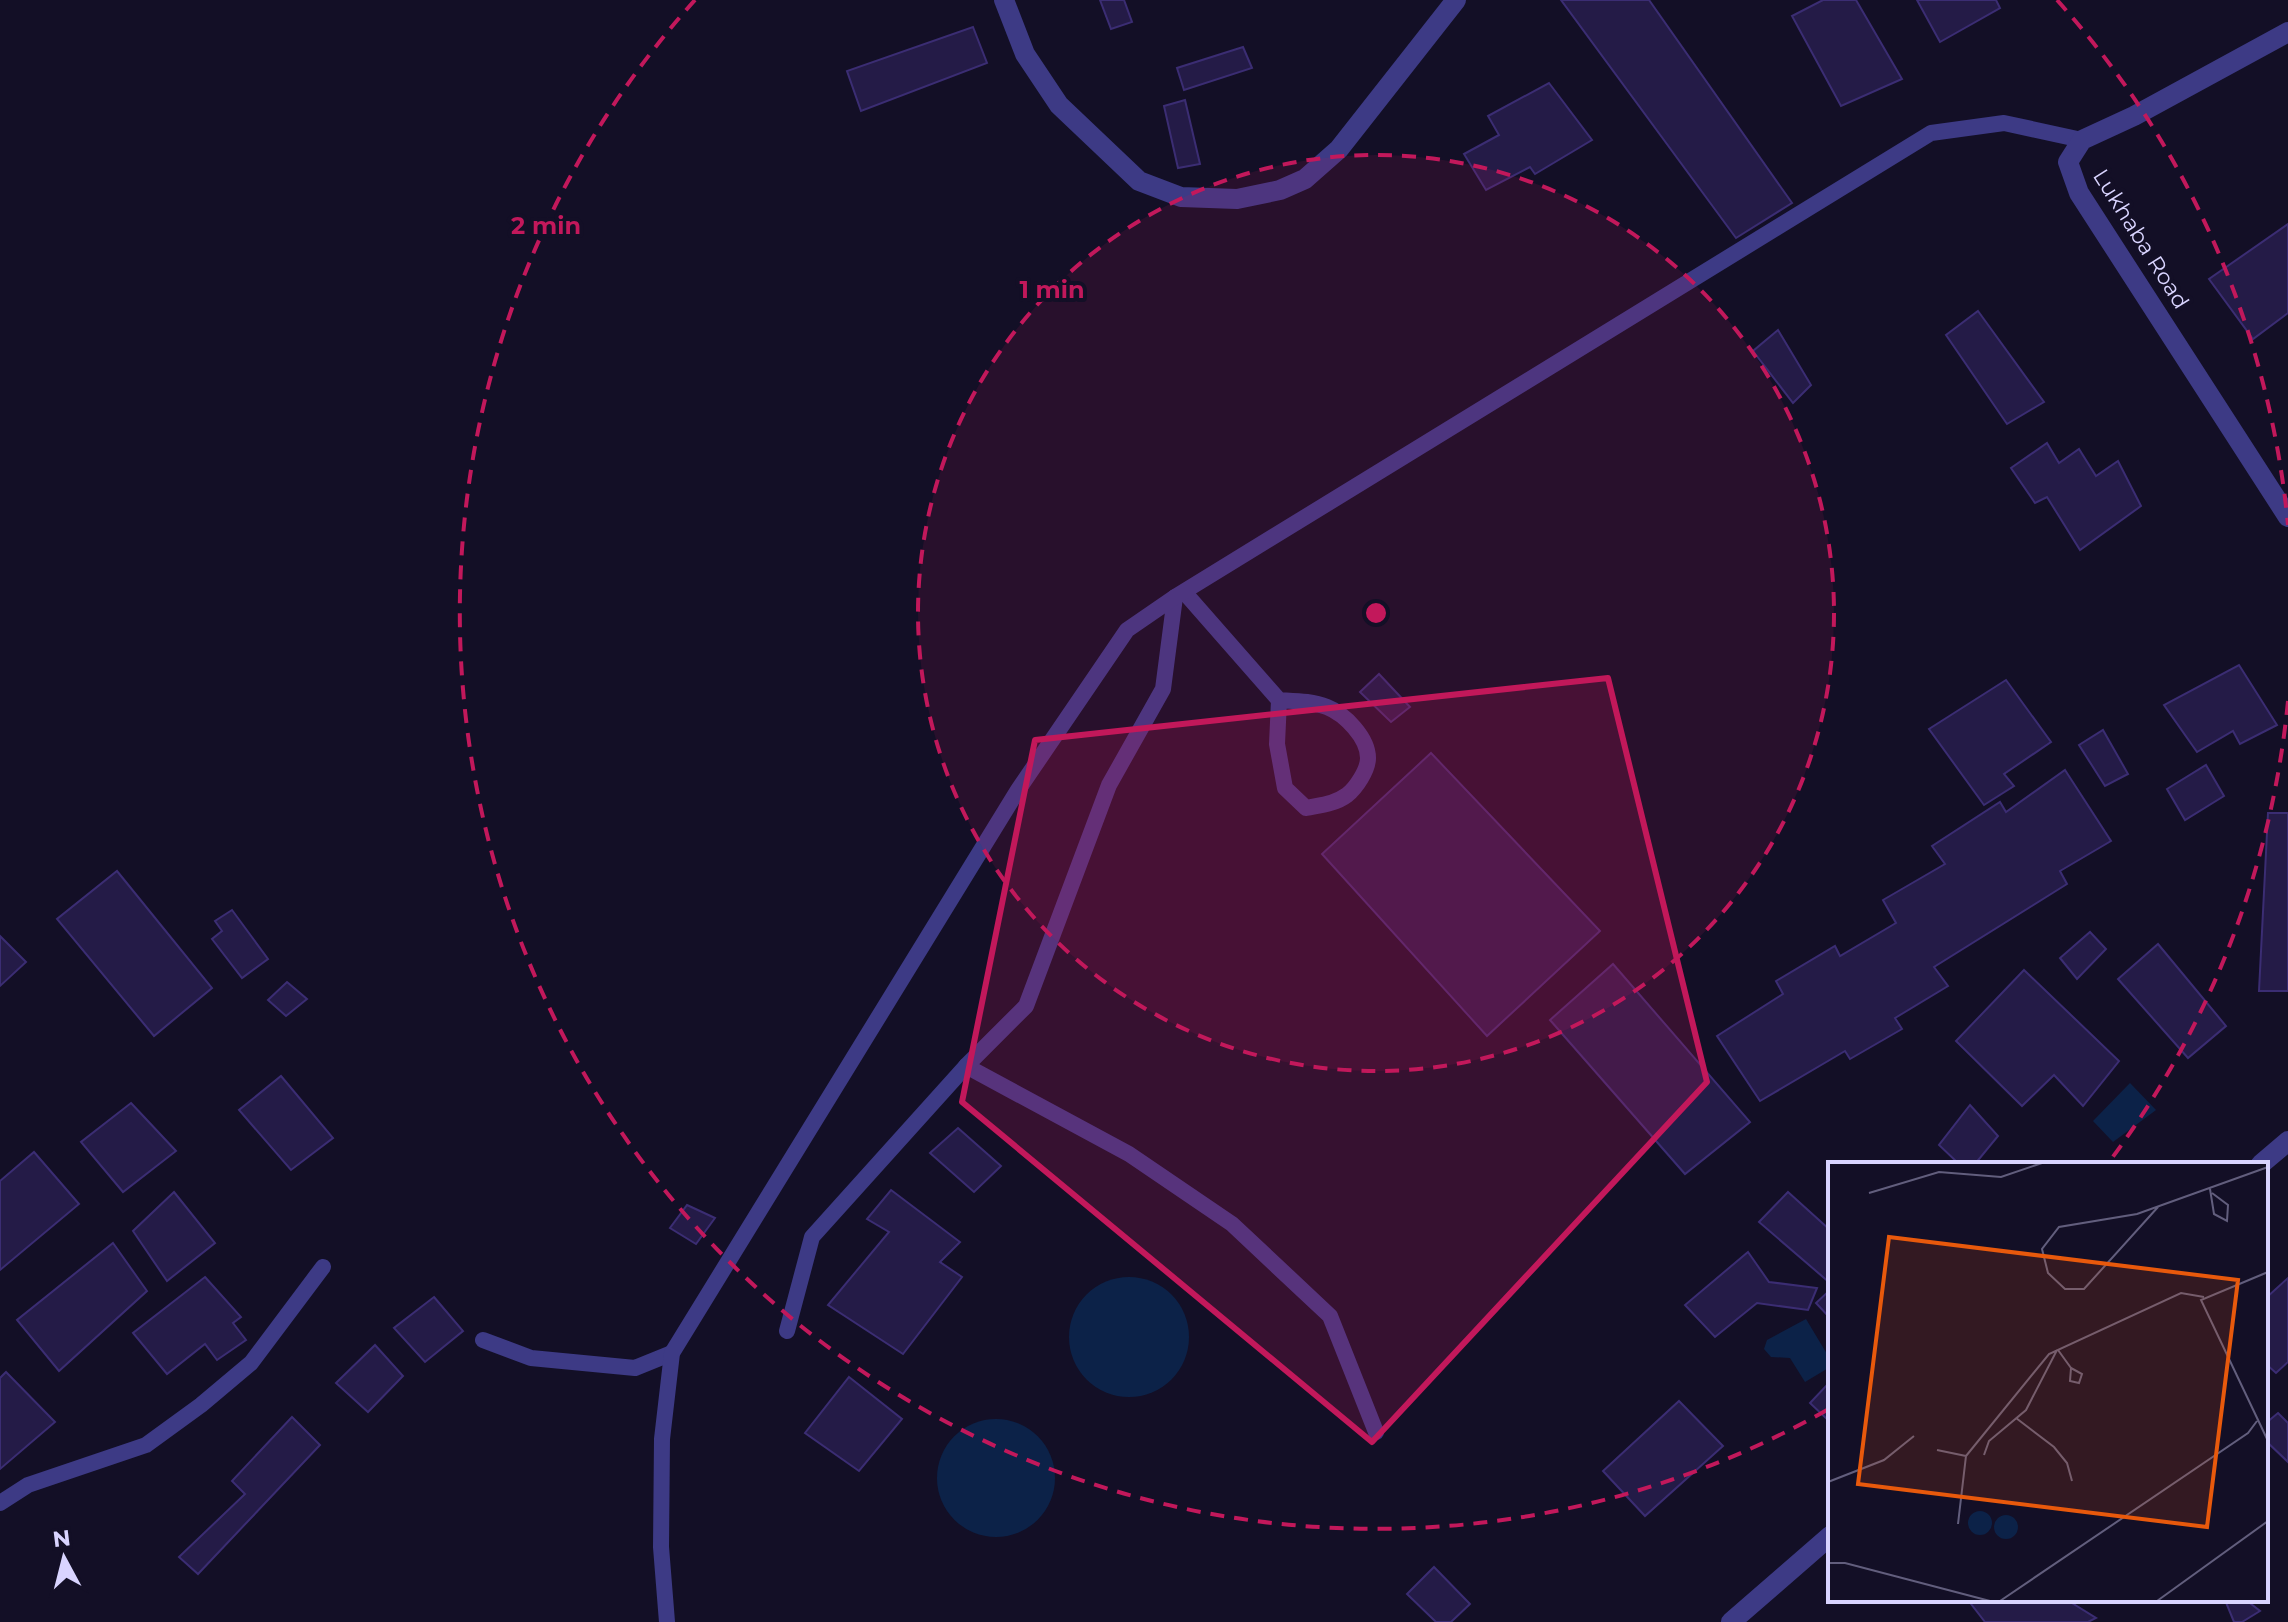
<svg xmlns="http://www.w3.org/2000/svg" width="2288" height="1622" viewBox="0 0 2288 1622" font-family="Montserrat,sans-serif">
<rect width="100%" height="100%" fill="#130f26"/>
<!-- water -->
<g fill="#0c2248">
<path d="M2130,1083l26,27 -43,32 -20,-21z"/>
<circle cx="1129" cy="1337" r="60"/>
<path d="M1806,1319l24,40v8l-25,15 -15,-24 -19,-1 -7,-8 3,-9z"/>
<circle cx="996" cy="1478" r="59"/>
</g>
<!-- building -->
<g fill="#241b47" stroke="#3b2d73" stroke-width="2">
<path d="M1100,0h24l8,22 -21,7z"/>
<path d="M1561,0h88l143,203 -56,35z"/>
<path d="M1823,0h33l46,79 -61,27 -49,-90z"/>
<path d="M1917,0h79l4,8 -60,34z"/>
<path d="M973,27l14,36 -126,48 -14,-40z"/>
<path d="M1243,47l9,21 -68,22 -7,-22z"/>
<path d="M1549,83l43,57 -57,34 -5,-7 -44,23 -22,-36 35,-19 -11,-19z"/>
<path d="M1185,100l15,64 -22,4 -14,-62z"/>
<path d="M2288,224v89l-35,26 -44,-60z"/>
<path d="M1978,311l66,91 -37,22 -61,-89z"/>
<path d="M1778,330l33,55 -18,18 -40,-52z"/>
<path d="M2047,443l12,20 20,-14 17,27 22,-15 23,45 -61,44 -33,-53 -12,6 -24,-35z"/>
<path d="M2239,665l38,60 -37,19 -7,-13 -36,21 -33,-47z"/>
<path d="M1379,674l31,33 -19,15 -31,-30z"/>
<path d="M2006,680l45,62 -47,32 10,12 -30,19 -55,-76z"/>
<path d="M2103,730l25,44 -23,12 -26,-41z"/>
<path d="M1431,753l169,178 -113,105 -165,-182z"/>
<path d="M2206,765l18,31 -39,24 -18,-31z"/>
<path d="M2065,770l46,71 -51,30 7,13 -133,83 14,19 -53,32 7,11 -52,30 -5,-8 -85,50 -43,-65 66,-42 -7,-13 59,-35 5,10 56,-33 -13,-23 62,-36 -13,-18 68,-44 6,10z"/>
<path d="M2268,813h20v178h-29z"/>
<path d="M117,871l95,117 -58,48 -97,-117z"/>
<path d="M232,910l36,49 -26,19 -30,-39 10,-8 -7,-10z"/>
<path d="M2090,932l16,17 -29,30 -17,-21z"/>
<path d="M0,936l26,26 -26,24z"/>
<path d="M2158,944l68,82 -38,32 -70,-79z"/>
<path d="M1613,964l137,158 -65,52 -135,-154z"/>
<path d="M2024,970l95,91 -36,45 -29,-31 -32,31 -66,-65z"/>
<path d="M287,982l20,17 -21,17 -18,-16z"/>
<path d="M281,1076l52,62 -42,32 -52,-60z"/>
<path d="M131,1103l45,48 -53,41 -42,-50z"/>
<path d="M1970,1105l28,31 -23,28h-16l-20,-19z"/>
<path d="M958,1128l43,38 -27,26 -44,-39z"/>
<path d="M34,1152l45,52 -79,66v-89z"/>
<path d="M891,1190l69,52 -20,20 22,15 -59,77 -75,-49 61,-73 -22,-13z"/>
<path d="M174,1192l41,51 -48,38 -34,-50z"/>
<path d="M1788,1192l42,38v53l-71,-61z"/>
<path d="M687,1205l28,13 -19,26 -26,-16z"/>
<path d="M113,1243l34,48 -88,80 -42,-51z"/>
<path d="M1748,1252l21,30 48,6 -9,22 -51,-7 -42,34 -30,-32z"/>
<path d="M205,1277l36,40 -8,6 13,17 -29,20 -12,-16 -38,30 -34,-41z"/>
<path d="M2288,1278v84l-12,11 -10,-9v-66z"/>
<path d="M1830,1290v28l-14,-15z"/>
<path d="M434,1297l29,34 -38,31 -31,-34z"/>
<path d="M375,1345l28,31 -35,36 -32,-29z"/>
<path d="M6,1372l49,50 -55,47v-91z"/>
<path d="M849,1377l53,42 -43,52 -54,-38z"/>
<path d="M1826,1386l4,3v33l-20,-19z"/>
<path d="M1679,1401l44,45 -78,70 -42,-45z"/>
<path d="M2278,1413l10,10v39l-22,-21v-18z"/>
<path d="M292,1417l28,28 -122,129 -19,-17 66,-63 -13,-13z"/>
<path d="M1434,1567l36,37 -19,18h-15l-29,-28z"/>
<path d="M1968,1600h99l29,18 -8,4h-103z"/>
<path d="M2225,1600h21l14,11 -18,11h-8z"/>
</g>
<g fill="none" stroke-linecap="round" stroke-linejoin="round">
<!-- lane -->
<g stroke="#3d3a85" stroke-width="16">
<path d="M1185,593l94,107 -2,44 8,44 21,20c14,-3 29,-4 41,-13 9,-7 21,-25 21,-37 0,-20 -23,-44 -41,-51 -15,-6 -32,-6 -48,-7"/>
<path d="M966,1066l163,88 103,70 98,92 46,116"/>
<path d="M787,1331l25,-94 154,-171 60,-60 83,-221 54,-96 12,-92"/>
<path d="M483,1340l48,18 104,10 37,-15"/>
<path d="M0,1503l28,-18 118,-40 55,-40 50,-42 72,-96"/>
<path d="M667,1622l-6,-75 1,-108 10,-86 346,-563 109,-160 48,-33 756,-464 73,-10 78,17"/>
</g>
<!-- street -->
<g stroke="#3d3a85" stroke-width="20">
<path d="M1004,0l21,54 34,51 80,76 42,16 56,2 43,-9 25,-11 34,-30 117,-149"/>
<path d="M2288,32l-154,84 -52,24 -14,22 11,31 209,324"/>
<path d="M2261,1164l27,-23"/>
<path d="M1731,1622l99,-86"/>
</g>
</g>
<!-- marked area -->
<path fill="#c2185b" fill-opacity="0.2" stroke="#c2185b" stroke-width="6" stroke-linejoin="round" d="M1608,678l99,404 -335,360 -410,-340 73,-362z"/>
<!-- distance rings -->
<circle cx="1376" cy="613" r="458" fill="#c2185b" fill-opacity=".12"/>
<g fill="none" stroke="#c2185b" stroke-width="4" stroke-dasharray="14 10">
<circle cx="1376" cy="613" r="458"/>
<path d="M2288 701A916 916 0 0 1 2112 1158M1827 1410A916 916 0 0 1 695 0M2057 0A916 916 0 0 1 2288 525"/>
</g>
<g text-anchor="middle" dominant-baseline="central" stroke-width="8" stroke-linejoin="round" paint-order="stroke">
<!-- street labels -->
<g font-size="22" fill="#d9d4ff" stroke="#130f26">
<text transform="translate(2141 239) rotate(58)">Lukhaba Road</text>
</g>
</g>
<!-- overview -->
<g transform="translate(1828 1162)">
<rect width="440" height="440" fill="#130f26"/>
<path d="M140 361a12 12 0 1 1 24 0a12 12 0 1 1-24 0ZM166 365a12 12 0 1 1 24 0a12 12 0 1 1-24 0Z" fill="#0c2248"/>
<path fill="none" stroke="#625e7d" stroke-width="2" d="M382,27l4,25 13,7 1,-16 -16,-12M41,31l70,-21 62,5 41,-14M330,45l-74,82h-19l-17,-16 -6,-24 17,-22 78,-13 131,-47M440,110l-67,28 67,141M230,188l13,18 -1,13 9,2 3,-9 -11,-6M188,256l38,29 13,16 5,18M109,288l29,6M156,293l5,-14 37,-31 31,-60M0,320l56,-22 30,-24M130,362l8,-68 83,-102 132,-61 23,4M0,401h17l145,38M172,439l248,-168 9,-12M329,439l111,-80"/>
<path fill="#e8590c" fill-opacity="0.15" stroke="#e8590c" stroke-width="4" d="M61,75l349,43 -31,247 -349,-43z"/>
<rect width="440" height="440" fill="none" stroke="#d9d4ff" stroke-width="4"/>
</g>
<circle cx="1376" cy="613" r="12" fill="#c2185b" stroke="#130f26" stroke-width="4"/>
<g font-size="24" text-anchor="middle" font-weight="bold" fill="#c2185b" stroke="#130f26" stroke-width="8" stroke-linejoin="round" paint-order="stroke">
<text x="546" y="234">2 min</text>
<text x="1052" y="298">1 min</text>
</g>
<!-- north arrow -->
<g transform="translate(64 1558) rotate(353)" stroke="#130f26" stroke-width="6" paint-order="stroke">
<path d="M0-6L14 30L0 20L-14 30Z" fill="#d9d4ff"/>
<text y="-12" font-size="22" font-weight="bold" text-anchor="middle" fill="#d9d4ff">N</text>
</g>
</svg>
